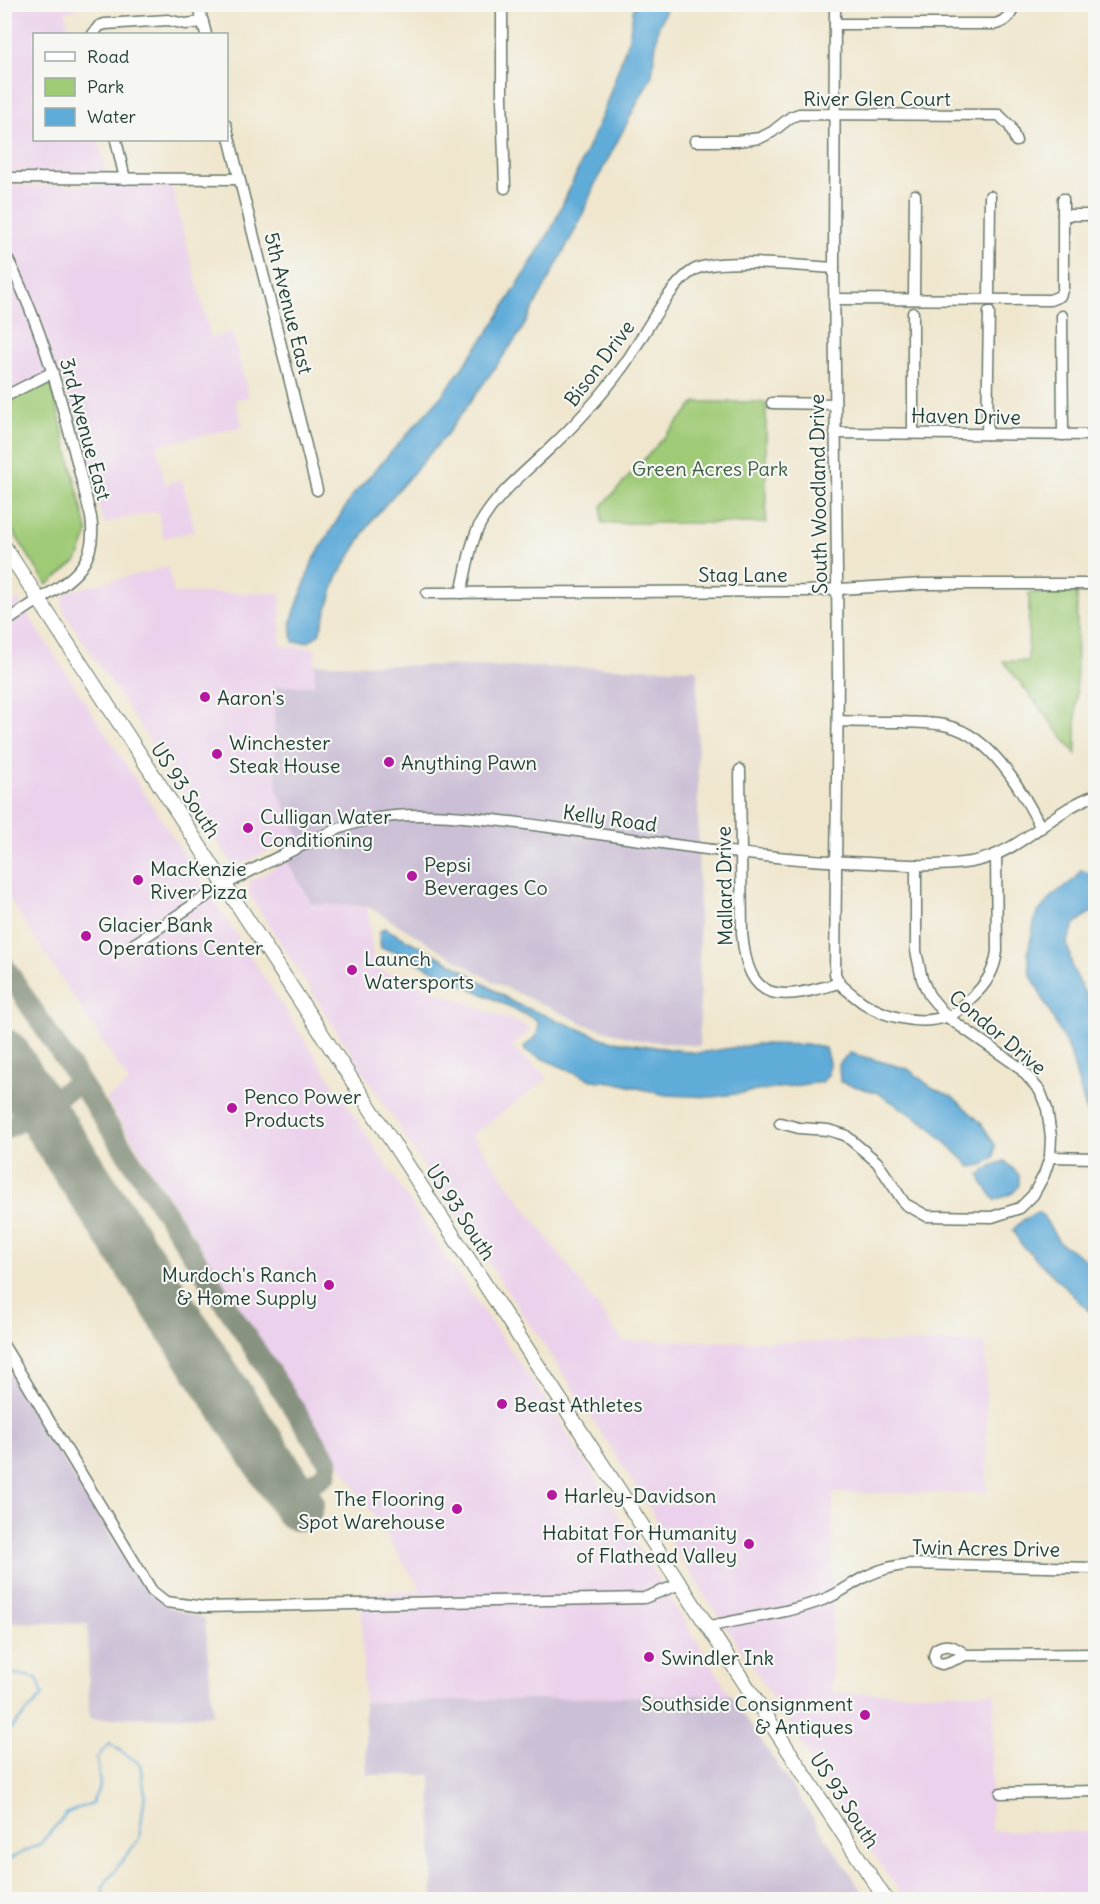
<svg xmlns="http://www.w3.org/2000/svg" width="1100" height="1904" viewBox="0 0 1100 1904" font-family="Delius,sans-serif">
<rect width="100%" height="100%" fill="#f6f6f2"/>
<filter id="ink" filterUnits="userSpaceOnUse"><feTurbulence type="fractalNoise" baseFrequency=".0167" numOctaves="2"/><feDisplacementMap in="SourceGraphic" scale="12" xChannelSelector="R" yChannelSelector="G"/><feConvolveMatrix kernelMatrix="1 2 1 2 8 2 1 2 1" color-interpolation-filters="sRGB"/></filter>
<filter id="wash" filterUnits="userSpaceOnUse"><feTurbulence type="fractalNoise" baseFrequency=".008" numOctaves="4" result="noise"/><feDisplacementMap in="SourceGraphic" scale="24" xChannelSelector="R" yChannelSelector="G"/><feGaussianBlur stdDeviation="1.35" result="paint"/><feColorMatrix in="noise" values="0 0 0 0 0 0 0 0 0 0 0 0 0 0 0 0 0 1.4 0 .05"/><feComposite in="paint" operator="in"/></filter>
<g filter="url(#wash)">
<rect width="100%" height="100%" fill="#efe6cd"/>
<!-- built -->
<g fill="#ebd1eb">
<path d="M4,5h87l-26,7 6,22h-37v106h64l8,32 -101,1z"/>
<path d="M110,185l62,2 39,151 21,-6 17,65 -14,3 8,27 -86,18 8,39 17,-4 13,51 -32,7 -5,-27 -54,12 -45,-151 -54,30v-216z"/>
<path d="M168,567l6,26h106v53l35,2 -1,37 -41,2 4,103 22,46 -56,27h-11l-166,-247 -4,-13 4,-11z"/>
<path d="M18,599l435,669 100,143 177,283 -366,9 -3,-110 61,-2 -316,-492 23,-16 -124,-191 -1,-284z"/>
<path d="M287,861l26,43 54,2 7,62 157,60 -19,19 36,31 -76,57 151,206 363,2 1,150h-154l-1,200h163l-3,55 -1,83 104,1v67h-190l-62,-88 -61,-100 -79,-118 -134,-211 -128,-189 -192,-299v-12z"/>
</g>
<!-- industrial -->
<g fill="#cbbfd5">
<path d="M315,664l382,5 3,377 -61,-6 -52,-15 -95,-44 -125,-75 -55,-2 -34,-58 21,-10 -22,-46 -4,-103 41,-2z"/>
<path d="M4,1365l137,220 29,23 35,11 8,96 -124,4 -1,-95 -83,-2z"/>
<path d="M730,1694l137,205h-434l-2,-124h-64l-3,-72z"/>
</g>
<!-- green -->
<g fill="#9fca76" stroke="#5f8455" stroke-width="1.5">
<path d="M50,378l38,155 -11,28 -30,24 -42,-66v-117z"/>
<path d="M696,402h70v121h-164v-17z"/>
<path d="M1029,593h48l-1,161 -73,-93h25z"/>
</g>
<!-- water -->
<g fill="#60acd9" stroke="#407486" stroke-width="1.5">
<path d="M634,5h34l-10,23 -6,47 -58,111 -14,35 -60,112 -73,101 -75,86 -35,57 -18,57 -11,8h-15l-2,-20 22,-62 39,-64 92,-103 49,-68 58,-95 51,-114 27,-78z"/>
<path d="M1081,870l10,4 4,-1v39l-7,2 -13,10 -8,18 5,25 23,47v128l-25,-90 -40,-79 -2,-21 8,-37 16,-19 23,-17z"/>
<path d="M384,928l71,37 59,38 93,37 91,13 60,-9 56,1 11,3 4,14 -1,13 -6,7 -109,15 -47,-2 -53,-13 -21,-2 -67,-29 -1,-4c9,-8 18,-13 13,-27l-141,-68 -15,-4 -2,-15z"/>
<path d="M850,1053l58,16 23,18 22,10 28,26 14,22 -1,12 -11,8 -12,2 -43,-42 -50,-32 -38,-11 -1,-18z"/>
<path d="M1005,1161l14,14v10l-6,8 -18,7 -13,-18 -2,-8 13,-9z"/>
<path d="M1037,1212l5,2 17,28 36,24v51l-75,-74 -7,-13 10,-10z"/>
</g>
<g fill="none" stroke-linecap="round" stroke-linejoin="round">
<!-- stream -->
<g stroke="#60acd9" stroke-width="2">
<path d="M4,1672l33,6 6,17 -39,41"/>
<path d="M4,1862l37,-19 26,-30 25,-10 8,-17 -3,-28 12,-15 31,21 5,30 -6,45 -36,47v14"/>
</g>
<!-- taxiway -->
<g stroke="#879280" stroke-width="21">
<path d="M4,966l324,495 -1,12 -35,23"/>
<path d="M4,1129l12,-6 64,-41"/>
</g>
<!-- runway -->
<path stroke="#879280" stroke-width="52" d="M4,1055l294,450"/>
</g>
</g>
<g filter="url(#ink)">
<g fill="none" stroke-linecap="round" stroke-linejoin="round">
<defs>
<g id="minor">
<path d="M198,4l8,30"/>
<path d="M502,4v94l3,90"/>
<path d="M835,4l-1,264 4,407 -3,299c4,11 10,14 18,21 24,21 64,32 96,21 8,-2 15,-12 22,-18 14,-12 24,-28 26,-47l-1,-96"/>
<path d="M835,24h161c10,-3 16,-9 18,-20"/>
<path d="M93,34l6,-8 6,-2 63,-4 17,4 18,-2"/>
<path d="M226,125l91,365"/>
<path d="M116,140l9,39"/>
<path d="M695,141h42l23,-3 12,-6 19,-15 8,-3 200,1 11,11 6,15"/>
<path d="M4,178l235,1"/>
<path d="M1063,215h33"/>
<path d="M4,252c44,84 64,175 87,265 7,45 -16,61 -51,82 -12,8 -24,16 -36,24"/>
<path d="M834,299l216,1 10,-4 3,-8v-89"/>
<path d="M914,299l1,-104"/>
<path d="M989,299l1,-103"/>
<path d="M1062,316l1,119"/>
<path d="M4,397l49,-25"/>
<path d="M772,403l63,1"/>
<path d="M835,433l261,2"/>
<path d="M913,433v-120"/>
<path d="M987,434l2,-122"/>
<path d="M427,593l380,-2 115,-7h174"/>
<path d="M461,593c6,-24 9,-53 22,-74 16,-26 41,-46 62,-66 29,-27 56,-56 79,-88 18,-25 45,-81 70,-95 25,-13 108,-4 140,-2"/>
<path d="M838,721c21,1 42,1 64,1 15,1 31,0 46,4 43,10 74,64 93,102"/>
<path d="M740,770l2,163c6,73 38,67 97,50"/>
<path d="M134,944c30,-19 59,-40 89,-58 25,-15 52,-27 78,-40 22,-10 42,-21 66,-26 54,-12 127,0 182,7 107,15 213,33 320,36 33,2 68,4 102,-1 49,-8 79,-51 125,-67"/>
<path d="M780,1123l19,5 29,2 17,5 32,27 28,42 22,12 65,1 28,-9 13,-13 11,-20 6,-18 1,-20 -4,-28 -7,-18 -21,-24 -72,-50 -18,-22 -7,-16 -6,-28v-86"/>
<path d="M1050,1157l46,1"/>
<path d="M4,1346l148,245 14,11 39,5 439,-9 36,-14"/>
<path d="M708,1627c38,-10 80,-13 117,-28 16,-6 28,-17 44,-24 12,-6 26,-9 40,-11l187,4"/>
<path d="M966,1655c-11,-8 -18,-13 -30,-6l-2,7 2,6 6,2 7,-2 17,-7 130,-1"/>
<path d="M1001,1793l95,-2"/>
</g>
<path id="major" d="M4,546l882,1354"/>
</defs>
<!-- minor casing -->
<use href="#minor" stroke="#68786a" stroke-width="13"/>
<!-- major casing -->
<use href="#major" stroke="#68786a" stroke-width="16"/>
<!-- minor -->
<use href="#minor" stroke="#fff" stroke-width="10"/>
<!-- major -->
<use href="#major" stroke="#fff" stroke-width="14"/>
</g>
</g>
<!-- markers -->
<g fill="#b5179e" stroke="#f6f6f2" stroke-width="2">
<circle cx="205" cy="697" r="6"/>
<circle cx="217" cy="754" r="6"/>
<circle cx="389" cy="762" r="6"/>
<circle cx="248" cy="828" r="6"/>
<circle cx="412" cy="876" r="6"/>
<circle cx="138" cy="880" r="6"/>
<circle cx="86" cy="936" r="6"/>
<circle cx="352" cy="970" r="6"/>
<circle cx="232" cy="1108" r="6"/>
<circle cx="329" cy="1285" r="6"/>
<circle cx="502" cy="1404" r="6"/>
<circle cx="552" cy="1495" r="6"/>
<circle cx="457" cy="1509" r="6"/>
<circle cx="749" cy="1544" r="6"/>
<circle cx="649" cy="1657" r="6"/>
<circle cx="865" cy="1715" r="6"/>
</g>
<g text-anchor="middle" dominant-baseline="central" stroke-width="4.5" stroke-linejoin="round" paint-order="stroke">
<!-- street labels -->
<g font-size="20" fill="#1f3d34" stroke="#f6f6f2">
<text x="877" y="98">River Glen Court</text>
<text transform="translate(289 303) rotate(76)">5th Avenue East</text>
<text transform="translate(599 363) rotate(-53)">Bison Drive</text>
<text transform="translate(966 416) rotate(1)">Haven Drive</text>
<text transform="translate(86 429) rotate(75)">3rd Avenue East</text>
<text transform="translate(818 494) rotate(-91)">South Woodland Drive</text>
<text x="743" y="574">Stag Lane</text>
<text transform="translate(186 790) rotate(57)">US 93 South</text>
<text transform="translate(610 818) rotate(8)">Kelly Road</text>
<text transform="translate(724 886) rotate(-91)">Mallard Drive</text>
<text transform="translate(998 1032) rotate(40)">Condor Drive</text>
<text transform="translate(461 1212) rotate(57)">US 93 South</text>
<text transform="translate(986 1548) rotate(1)">Twin Acres Drive</text>
<text transform="translate(845 1800) rotate(57)">US 93 South</text>
</g>
<!-- park labels -->
<g font-size="20" fill="#3f6044" stroke="#f6f6f2">
<text x="710" y="468">Green Acres Park</text>
</g>
<!-- poi labels -->
<g font-size="20" fill="#1f3d34" stroke="#f6f6f2" text-anchor="start">
<text x="217" y="697">Aaron's</text>
<text x="229" y="742">Winchester<tspan x="229" dy="23">Steak House</tspan></text>
<text x="401" y="762">Anything Pawn</text>
<text x="260" y="816">Culligan Water<tspan x="260" dy="23">Conditioning</tspan></text>
<text x="424" y="864">Pepsi<tspan x="424" dy="23">Beverages Co</tspan></text>
<text x="150" y="868">MacKenzie<tspan x="150" dy="23">River Pizza</tspan></text>
<text x="98" y="924">Glacier Bank<tspan x="98" dy="23">Operations Center</tspan></text>
<text x="364" y="958">Launch<tspan x="364" dy="23">Watersports</tspan></text>
<text x="244" y="1096">Penco Power<tspan x="244" dy="23">Products</tspan></text>
<text x="317" y="1274" text-anchor="end">Murdoch's Ranch<tspan x="317" dy="23">&amp; Home Supply</tspan></text>
<text x="514" y="1404">Beast Athletes</text>
<text x="564" y="1495">Harley-Davidson</text>
<text x="445" y="1498" text-anchor="end">The Flooring<tspan x="445" dy="23">Spot Warehouse</tspan></text>
<text x="737" y="1532" text-anchor="end">Habitat For Humanity<tspan x="737" dy="23">of Flathead Valley</tspan></text>
<text x="661" y="1657">Swindler Ink</text>
<text x="853" y="1703" text-anchor="end">Southside Consignment<tspan x="853" dy="23">&amp; Antiques</tspan></text>
</g>
</g>
<!-- margin -->
<rect width="1100" height="1904" fill="none" stroke="#f6f6f2" stroke-width="24"/>
<!-- legend -->
<rect x="33" y="33" width="195" height="108" fill="#f6f6f2" stroke="#a0aca6" stroke-width="1.5"/>
<rect x="45" y="52" width="30" height="9" fill="#ffffff" stroke="#a0aca6" stroke-width="1.5"/>
<text x="87" y="63" font-size="18" fill="#1f3d34">Road</text>
<rect x="45" y="78" width="30" height="18" fill="#9fca76" stroke="#a0aca6" stroke-width="1.5"/>
<text x="87" y="93" font-size="18" fill="#1f3d34">Park</text>
<rect x="45" y="108" width="30" height="18" fill="#60acd9" stroke="#a0aca6" stroke-width="1.5"/>
<text x="87" y="123" font-size="18" fill="#1f3d34">Water</text>
</svg>
